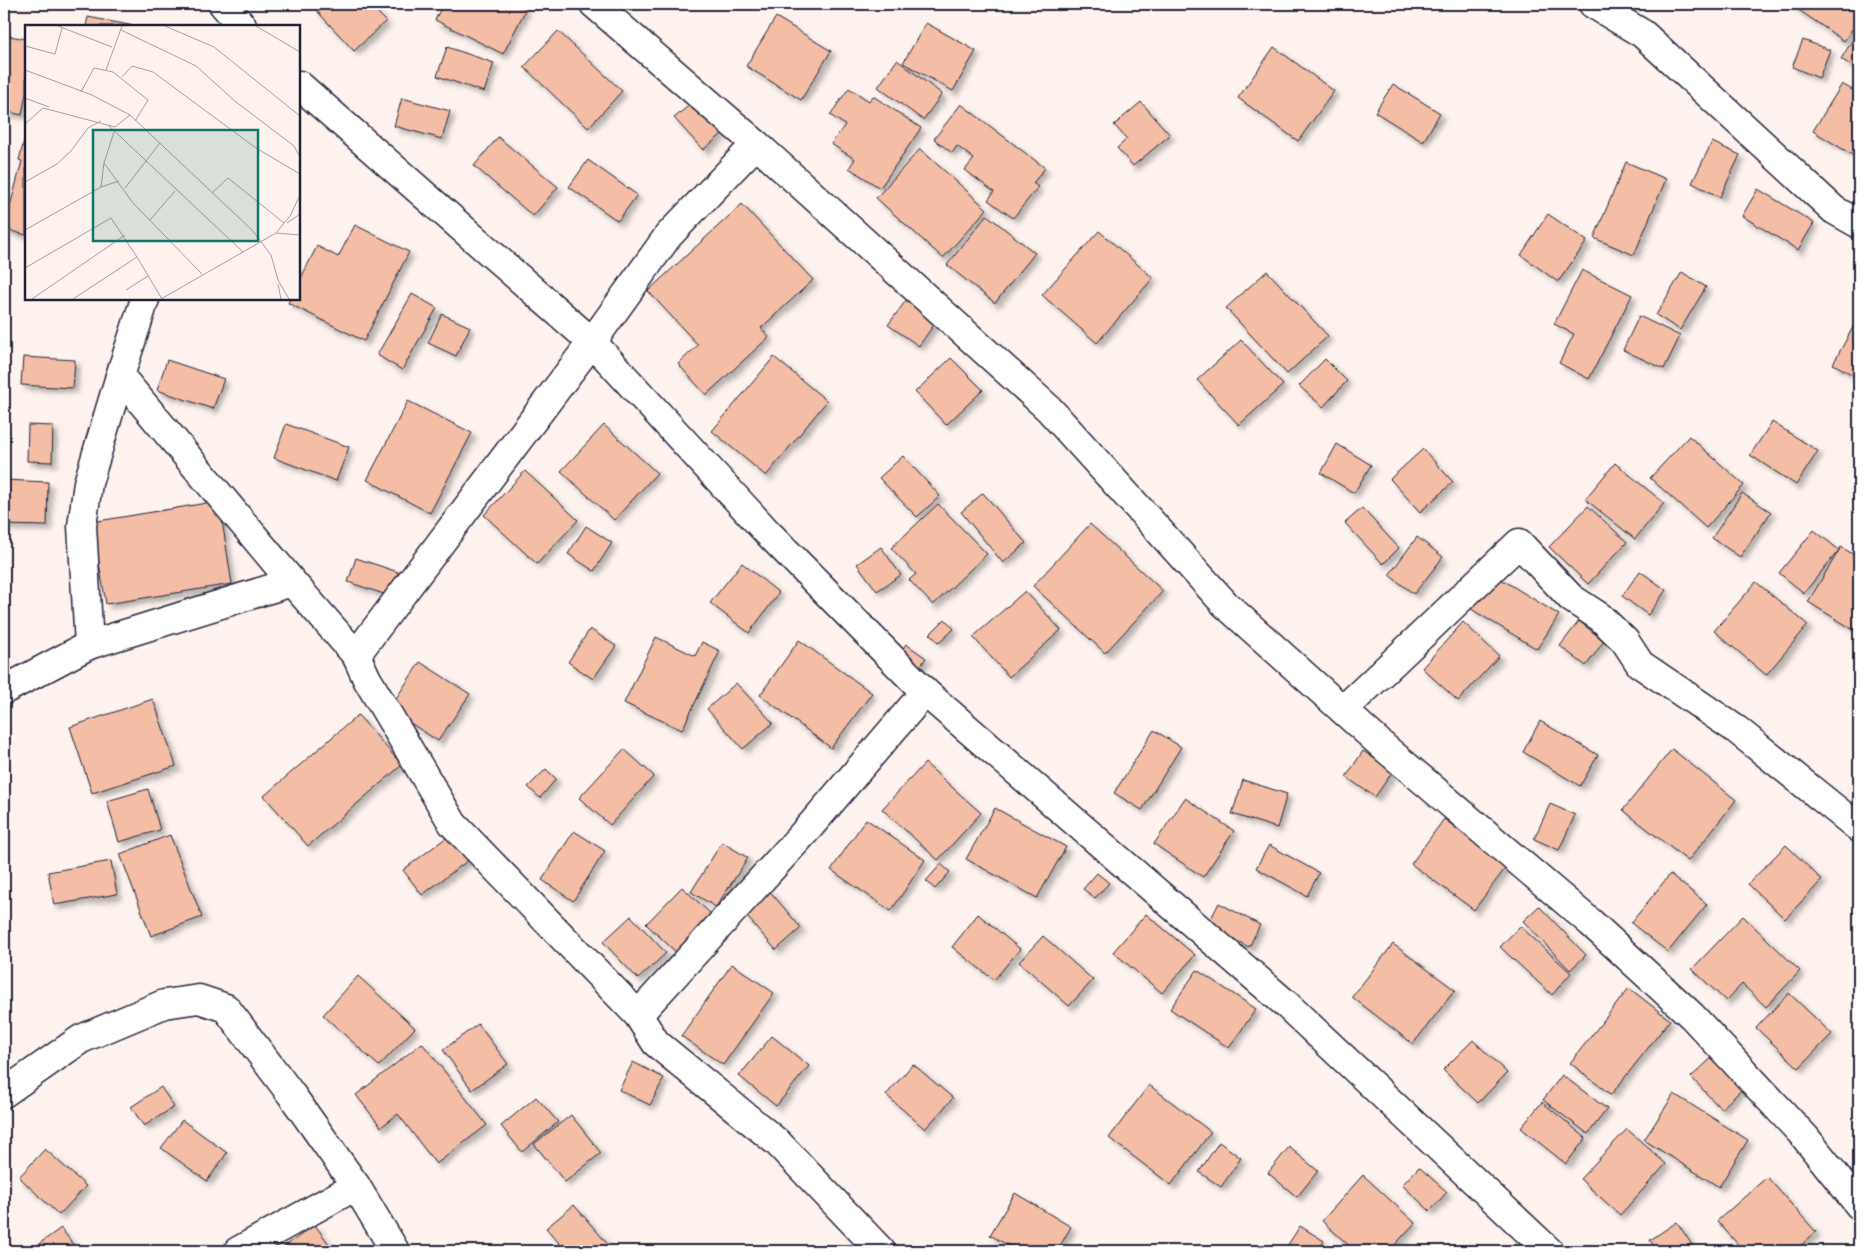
<svg xmlns="http://www.w3.org/2000/svg" width="1863" height="1255" viewBox="0 0 1863 1255" font-family="Mynerve,sans-serif">
<defs>
<filter id="shadow"><feDropShadow dx="4.5" dy="4.5" stdDeviation="2.5" flood-color="#0004"/></filter>
</defs>
<rect width="100%" height="100%" fill="#fdf2ed"/>
<filter id="ink" filterUnits="userSpaceOnUse"><feTurbulence type="fractalNoise" baseFrequency=".02" numOctaves="2"/><feDisplacementMap in="SourceGraphic" scale="10" xChannelSelector="R" yChannelSelector="G"/><feConvolveMatrix kernelMatrix="1 2 1 2 8 2 1 2 1" color-interpolation-filters="sRGB"/></filter>
<g filter="url(#ink)">
<!-- building -->
<g fill="#f3bea5" stroke="#22223b" filter="url(#shadow)">
<path d="M323,4h46l17,17 -32,30 -38,-41z"/>
<path d="M443,4h73l10,5 -23,45 -68,-34z"/>
<path d="M1790,4h69v15l-15,22z"/>
<path d="M88,17l46,9h-48z"/>
<path d="M776,17l55,34 -30,49 -55,-34z"/>
<path d="M926,23l50,28 -23,40 -50,-28z"/>
<path d="M1859,29v41l-18,-11z"/>
<path d="M558,31l64,60 -34,37 -64,-61z"/>
<path d="M4,35l22,4v54l-4,22 -18,-4z"/>
<path d="M1803,40l27,10 -11,28 -27,-11z"/>
<path d="M447,47l47,16 -10,29 -47,-16z"/>
<path d="M1274,47l60,44 -36,50 -60,-43z"/>
<path d="M897,60l45,34 -19,26 -45,-33z"/>
<path d="M1393,84l47,29 -17,29 -48,-30z"/>
<path d="M1842,84l17,10v65l-46,-28z"/>
<path d="M849,88l20,13 4,-5 48,32 -41,60 -31,-20 6,-9 -24,-15 14,-19 -15,-10z"/>
<path d="M402,98l48,13 -8,28 -48,-13z"/>
<path d="M693,102l29,32 -19,16 -29,-32z"/>
<path d="M1141,102l29,33 -37,31 -16,-18 10,-9 -13,-14z"/>
<path d="M961,104l84,64 -12,15 5,4 -25,31 -25,-18 6,-8 -29,-22 9,-11 -17,-13 -5,7 -18,-14z"/>
<path d="M26,133v102l-22,-6 18,-68 -3,-1z"/>
<path d="M498,137l60,50 -25,29 -59,-50z"/>
<path d="M1712,142l28,13 -20,42 -28,-14z"/>
<path d="M920,149l67,60 -44,49 -67,-60z"/>
<path d="M588,160l49,35 -19,26 -49,-34z"/>
<path d="M1626,162l40,17 -32,76 -40,-17z"/>
<path d="M1758,189l56,34 -16,27 -56,-34z"/>
<path d="M742,204l71,76 -52,48 8,9 -63,58 -28,-31 20,-19 -50,-54z"/>
<path d="M1548,214l39,27 -29,41 -37,-27z"/>
<path d="M987,215l48,38 -40,50 -48,-38z"/>
<path d="M355,225l54,27 -45,89 -76,-38 2,-4h9v-17l18,-36 21,11z"/>
<path d="M1099,231l54,47 -56,65 -55,-48z"/>
<path d="M1582,270l50,25 -43,84 -30,-16 15,-29 -20,-10z"/>
<path d="M1267,271l61,65 -41,38 -61,-66z"/>
<path d="M1682,272l24,15 -26,43 -24,-15z"/>
<path d="M412,294l25,14 -35,62 -25,-15z"/>
<path d="M907,299l30,21 -18,26 -31,-21z"/>
<path d="M442,314l28,13 -14,29 -28,-13z"/>
<path d="M1639,316l41,20 -16,33 -41,-19z"/>
<path d="M1859,316v62l-26,-14z"/>
<path d="M1241,340l42,45 -44,40 -42,-45z"/>
<path d="M23,357l52,3 -2,28 -52,-3z"/>
<path d="M774,357l53,44 -61,75 -54,-45z"/>
<path d="M951,358l32,32 -37,35 -31,-33z"/>
<path d="M1325,359l22,22 -24,26 -24,-21z"/>
<path d="M167,360l57,19 -11,30 -56,-19z"/>
<path d="M408,401l64,32 -42,80 -63,-33z"/>
<path d="M1772,422l46,29 -22,34 -46,-30z"/>
<path d="M286,424l63,23 -13,34 -62,-23z"/>
<path d="M28,425l25,1 -1,36 -25,-1z"/>
<path d="M604,425l53,48 -43,47 -53,-49z"/>
<path d="M1689,436l55,49 -38,43 -56,-50z"/>
<path d="M1337,444l34,21 -17,28 -33,-20z"/>
<path d="M1423,449l30,33 -33,30 -30,-33z"/>
<path d="M903,456l37,40 -23,21 -38,-39z"/>
<path d="M1615,463l49,40 -29,36 -50,-40z"/>
<path d="M525,471l53,49 -41,44 -53,-49z"/>
<path d="M4,480l44,2 -1,44 -43,-1z"/>
<path d="M983,493l43,50 -23,20 -42,-51z"/>
<path d="M1742,493l29,19 -31,45 -28,-19z"/>
<path d="M219,501l13,83 -126,20 -14,-82z"/>
<path d="M938,504l49,50 -54,51 -24,-25 7,-6 -25,-26z"/>
<path d="M1588,506l39,36 -39,42 -39,-37z"/>
<path d="M1362,508l37,40 -16,16 -38,-41z"/>
<path d="M1090,524l73,67 -58,62 -72,-67z"/>
<path d="M586,526l26,17 -18,28 -26,-17z"/>
<path d="M1814,530l25,20 -35,43 -25,-20z"/>
<path d="M1417,537l26,20 -29,37 -25,-19z"/>
<path d="M881,547l20,28 -24,16 -20,-27z"/>
<path d="M1841,547l18,11v64l-5,8 -46,-28z"/>
<path d="M356,558l42,14 -8,24 -42,-14z"/>
<path d="M742,563l37,30 -30,40 -39,-30z"/>
<path d="M1640,571l26,19 -18,25 -26,-19z"/>
<path d="M1493,574l66,41 -22,34 -66,-40z"/>
<path d="M1756,582l52,43 -42,50 -52,-44z"/>
<path d="M1025,591l36,39 -52,47 -36,-40z"/>
<path d="M945,619l9,10 -15,14 -9,-9z"/>
<path d="M1579,621l25,20 -18,25 -26,-20z"/>
<path d="M1463,622l36,34 -41,45 -36,-33z"/>
<path d="M590,629l26,17 -23,33 -25,-17z"/>
<path d="M656,637l39,19 7,-14 18,9 -38,79 -58,-27z"/>
<path d="M799,640l73,53 -41,55 -71,-53z"/>
<path d="M906,644l20,14 -8,12 -20,-14z"/>
<path d="M420,662l50,32 -32,47 -49,-32z"/>
<path d="M736,683l37,40 -30,26 -36,-40z"/>
<path d="M153,699l23,67 -84,27 -22,-66z"/>
<path d="M358,715l44,50 -94,81 -44,-50z"/>
<path d="M1540,721l58,34 -18,31 -57,-34z"/>
<path d="M1154,730l27,17 -39,63 -28,-17z"/>
<path d="M624,749l30,27 -44,49 -31,-27z"/>
<path d="M1672,749l64,51 -48,61 -65,-51z"/>
<path d="M1363,751l30,20 -18,26 -29,-20z"/>
<path d="M925,763l56,50 -43,47 -56,-51z"/>
<path d="M546,769l10,10 -16,19 -12,-11z"/>
<path d="M1243,780l44,14 -10,34 -45,-14z"/>
<path d="M148,789l12,41 -41,12 -12,-41z"/>
<path d="M1185,798l49,33 -31,46 -49,-33z"/>
<path d="M1550,804l25,11 -16,35 -25,-11z"/>
<path d="M995,808l71,39 -29,51 -71,-39z"/>
<path d="M866,819l59,41 -34,51 -60,-41z"/>
<path d="M1444,819l63,47 -33,44 -63,-46z"/>
<path d="M574,831l31,20 -32,50 -31,-21z"/>
<path d="M451,834l19,25 -48,36 -19,-25z"/>
<path d="M170,835l32,82 -51,19 -31,-82z"/>
<path d="M722,842l26,16 -32,49 -25,-15z"/>
<path d="M1269,845l50,28 -12,23 -51,-28z"/>
<path d="M1786,845l36,35 -37,39 -37,-35z"/>
<path d="M111,861l6,33 -63,11 -6,-33z"/>
<path d="M941,864l9,8 -15,17 -9,-8z"/>
<path d="M1097,873l12,10 -14,15 -12,-9z"/>
<path d="M1670,874l37,30 -39,48 -37,-29z"/>
<path d="M682,887l31,29 -36,37 -31,-29z"/>
<path d="M768,889l33,39 -25,22 -34,-39z"/>
<path d="M1219,903l41,22 -11,22 -42,-21z"/>
<path d="M1539,906l47,49 -16,15 -47,-49z"/>
<path d="M978,914l42,35 -26,31 -42,-33z"/>
<path d="M1146,914l49,41 -33,38 -49,-41z"/>
<path d="M631,916l35,37 -28,26 -35,-37z"/>
<path d="M1743,916l57,55 -34,36 -24,-23 -16,17 -34,-32z"/>
<path d="M1520,926l51,47 -19,22 -52,-48z"/>
<path d="M1043,936l50,44 -24,26 -50,-44z"/>
<path d="M1393,944l62,46 -42,54 -61,-47z"/>
<path d="M732,964l42,29 -51,72 -42,-29z"/>
<path d="M1197,970l59,39 -27,39 -59,-39z"/>
<path d="M358,976l57,52 -36,38 -56,-51z"/>
<path d="M1629,988l41,32 -59,75 -41,-32z"/>
<path d="M1789,993l43,41 -33,34 -43,-40z"/>
<path d="M478,1024l30,40 -36,26 -29,-40z"/>
<path d="M772,1036l37,30 -33,40 -37,-30z"/>
<path d="M1473,1040l34,33 -29,30 -35,-33z"/>
<path d="M422,1043l65,82 -51,39 -38,-50 -17,13 -25,-32z"/>
<path d="M1718,1052l30,32 -27,25 -30,-32z"/>
<path d="M633,1062l31,16 -14,27 -31,-15z"/>
<path d="M913,1064l40,34 -28,31 -39,-34z"/>
<path d="M1562,1075l45,34 -19,25 -45,-34z"/>
<path d="M1149,1085l62,47 -40,53 -62,-47z"/>
<path d="M161,1087l13,20 -30,19 -13,-19z"/>
<path d="M1674,1094l74,46 -29,47 -75,-47z"/>
<path d="M536,1097l22,25 -36,30 -21,-26z"/>
<path d="M1542,1102l44,36 -20,26 -45,-36z"/>
<path d="M571,1115l30,38 -36,29 -31,-38z"/>
<path d="M182,1120l45,33 -20,28 -46,-33z"/>
<path d="M1627,1129l39,35 -46,51 -40,-36z"/>
<path d="M1219,1142l22,16 -20,29 -22,-15z"/>
<path d="M1289,1147l29,24 -21,26 -29,-24z"/>
<path d="M45,1149l41,37 -27,29 -40,-38z"/>
<path d="M1419,1167l28,25 -17,19 -28,-26z"/>
<path d="M1363,1175l52,48 -26,28h-34l-33,-30z"/>
<path d="M1767,1177l49,55 -22,19h-50l-27,-30z"/>
<path d="M1015,1193l56,34 -14,24h-39l-28,-16z"/>
<path d="M574,1205l38,44 -3,2h-43l-20,-23z"/>
<path d="M1677,1222l19,29h-39l-7,-11z"/>
<path d="M315,1225l19,26h-56z"/>
<path d="M1300,1226l24,15 -6,10h-34z"/>
<path d="M61,1228l17,23h-49z"/>
</g>
<g fill="none" stroke-linecap="round" stroke-linejoin="round">
<defs>
<g id="minor">
<path d="M223,4l19,22"/>
<path d="M594,4l162,140 293,265 177,196 159,143 205,174 102,94 113,121 54,68"/>
<path d="M1593,4l50,30 191,176 25,14"/>
<path d="M299,85l293,257 175,190 158,160 361,312 263,247"/>
<path d="M120,376l25,-77"/>
<path d="M89,645l203,-63"/>
<path d="M356,655l236,-313 76,-106 88,-92"/>
<path d="M4,690l85,-45 -7,-119 6,-43 32,-107 172,206 64,73 11,24 86,145 185,191 18,28 122,100 103,108"/>
<path d="M1343,710l176,-167 52,55 29,19 25,24 15,23 97,66 122,98"/>
<path d="M638,1015l174,-191 113,-132"/>
<path d="M4,1093l77,-54 83,-35 35,-5 27,9 65,86 65,92 39,65"/>
<path d="M238,1251l118,-65"/>
</g>
</defs>
<!-- minor casing -->
<use href="#minor" stroke="#22223b" stroke-width="31"/>
<!-- minor -->
<use href="#minor" stroke="#fff" stroke-width="28"/>
</g>
</g>
<!-- overview -->
<g transform="translate(25 25)">
<rect width="275" height="275" fill="#fdf2ed"/>
<path fill="none" stroke="#a59fa6" stroke-width="1" d="M33,1l54,21M140,1l49,21 86,69M231,1l44,26M96,5l75,36 40,36 58,44 6,11M0,21l30,8 7,-26M0,45l67,25 38,20 123,116 18,24 7,25 11,19M81,45l16,-44M97,52l10,-11 21,6 103,76 44,26M56,67l13,-24 19,4 35,28 -13,21M0,73l24,9M0,99l18,-16 72,19 15,-12M83,100l135,127M79,138l10,-31M0,157l32,-18 14,-13 17,-23 13,-7M76,162l18,-6M100,163l35,-45M187,168l16,-15 56,45M125,195l25,-29M262,198l13,-9M0,205l76,-43 3,-24 29,40 69,71M251,208l24,2M0,243l86,-50 26,39M253,259l3,15M101,265l22,-14M7,274l93,-64M48,274l64,-42 25,42M136,274l115,-66 14,-17 10,-21"/>
<path fill="#0f766e" fill-opacity="0.15" stroke="#0f766e" stroke-width="2.5" d="M68,105h165v111h-165z"/>
<rect width="275" height="275" fill="none" stroke="#22223b" stroke-width="2.5"/>
</g>
<!-- margin -->
<rect width="1863" height="1255" fill="none" stroke="#fff" stroke-width="20"/>
<rect x="10" y="10" width="1843" height="1235" fill="none" stroke="#22223b" stroke-width="2" filter="url(#ink)"/>
</svg>
